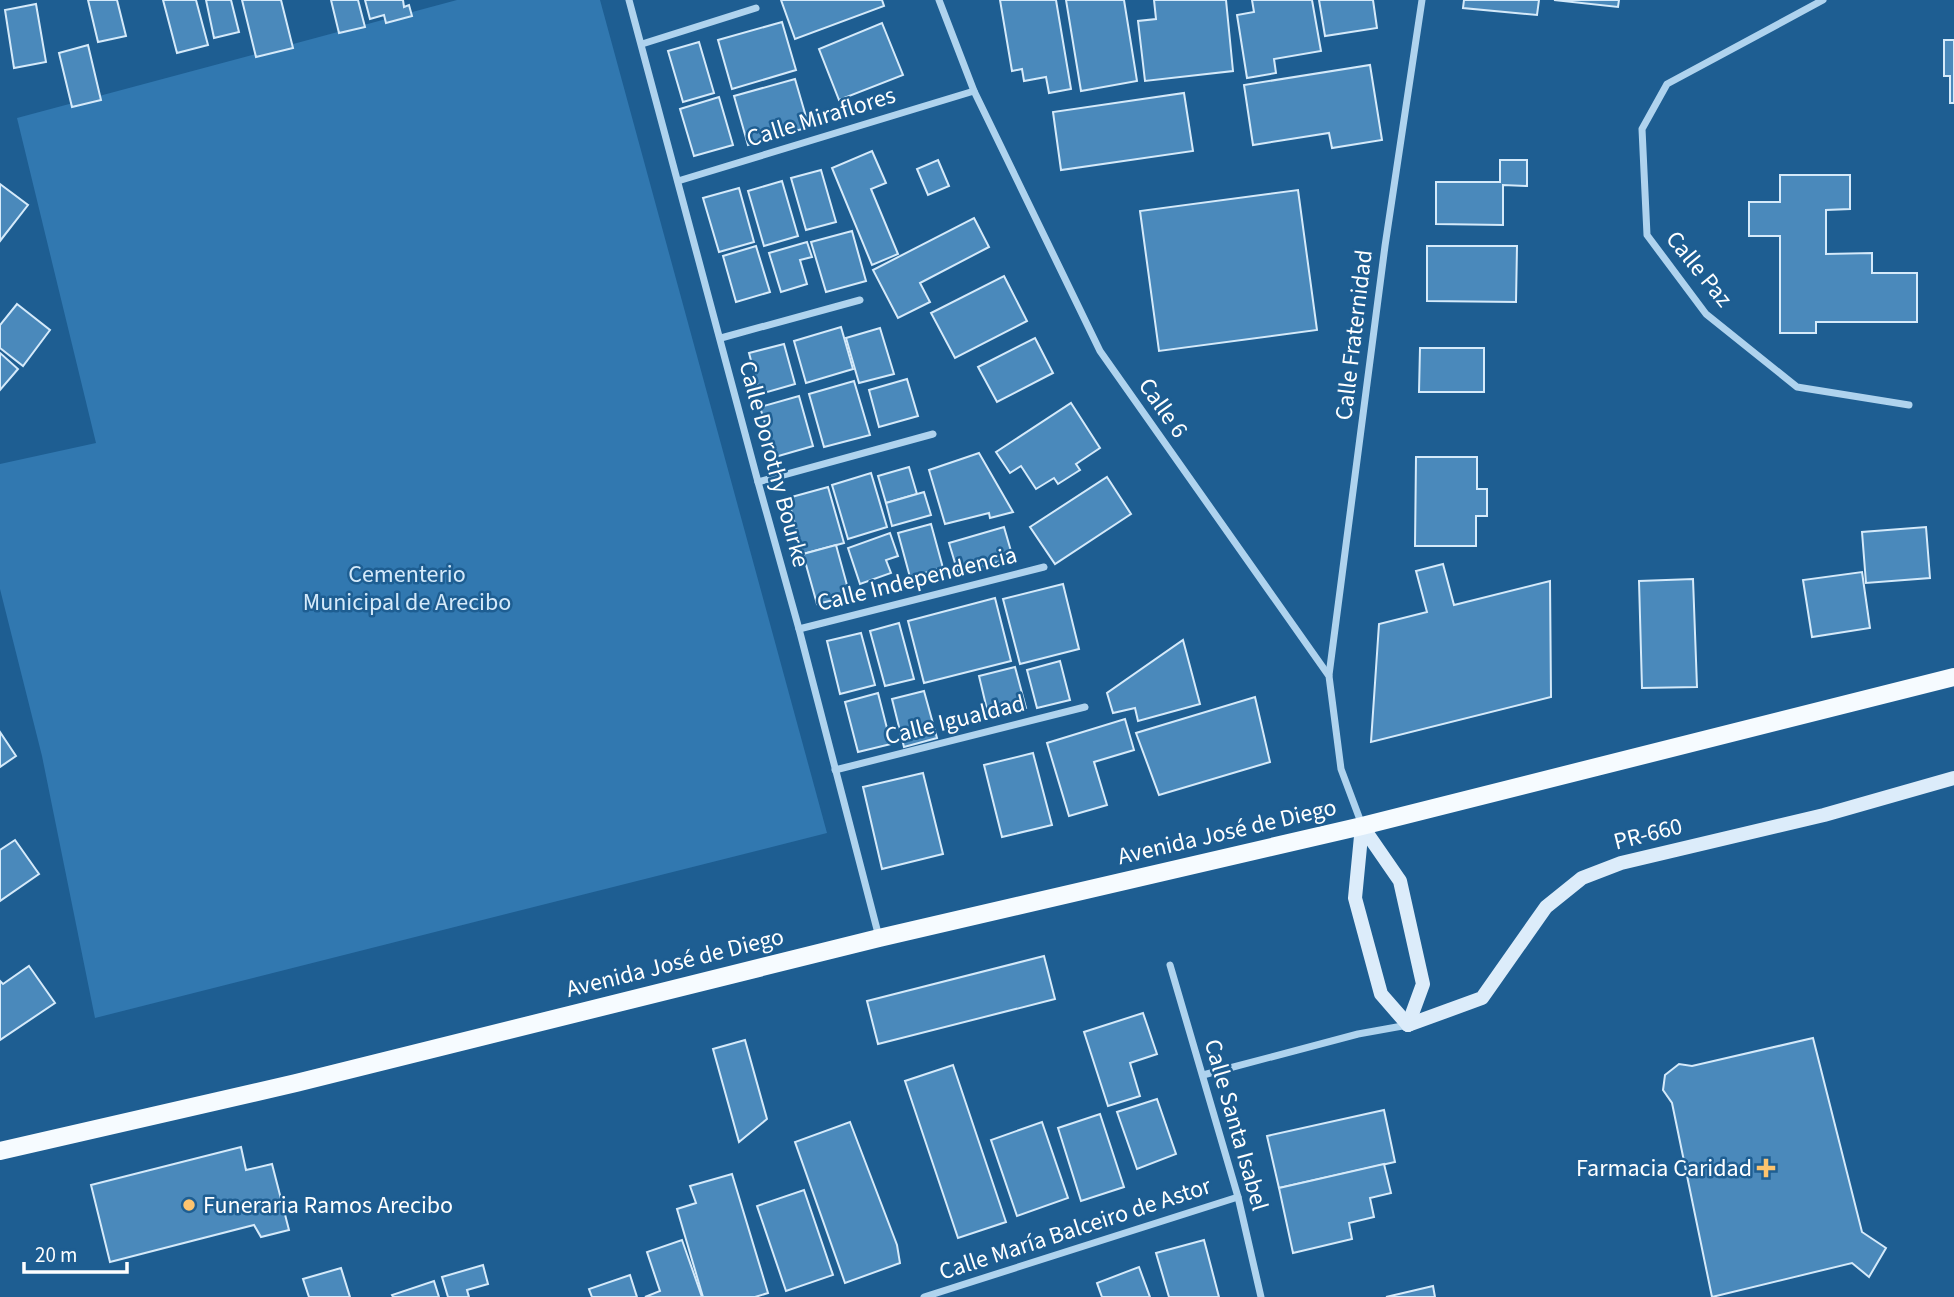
<svg xmlns="http://www.w3.org/2000/svg" width="1954" height="1297" viewBox="0 0 1954 1297" font-family="'Source Sans 3',sans-serif">
<rect width="100%" height="100%" fill="#1e5e92"/>
<!-- green -->
<path fill="#3178b0" d="M457,0h143l227,833 -732,185 -53,-262 -42,-167v-125l96,-21 -79,-325z"/>
<!-- building -->
<g fill="#4a89bb" stroke="#d5eafa" stroke-width="2">
<path d="M88,0h29l9,36 -28,6z"/>
<path d="M163,0h33l12,45 -31,8z"/>
<path d="M206,0h25l8,32 -25,6z"/>
<path d="M242,0h39l12,48 -37,9z"/>
<path d="M331,0h27l7,27 -26,6z"/>
<path d="M365,0h38l1,7 5,-2 3,11 -26,7 -2,-8 -14,4z"/>
<path d="M781,0h101l2,6 -89,33z"/>
<path d="M1000,0h56l15,89 -22,4 -3,-16 -22,4 -2,-12 -10,2z"/>
<path d="M1066,0h58l13,81 -56,10z"/>
<path d="M1154,0h72l7,71 -88,10 -7,-60 18,-2z"/>
<path d="M1252,0h60l9,51 -47,8 2,14 -29,5 -10,-63 17,-3z"/>
<path d="M1319,0h54l4,28 -52,8z"/>
<path d="M1464,0h75l-2,15 -74,-7z"/>
<path d="M1554,0h65l-1,7z"/>
<path d="M36,4l10,58 -32,6 -9,-58z"/>
<path d="M782,22l14,48 -64,19 -14,-49z"/>
<path d="M882,23l21,52 -64,25 -20,-51z"/>
<path d="M1944,40h10v63h-4v-27h-6z"/>
<path d="M699,42l15,51 -31,9 -15,-51z"/>
<path d="M88,45l13,55 -29,7 -13,-54z"/>
<path d="M1370,65l12,75 -50,8 -3,-15 -76,12 -9,-60z"/>
<path d="M795,79l14,48 -61,18 -14,-49z"/>
<path d="M1184,93l9,58 -132,19 -8,-58z"/>
<path d="M719,97l14,48 -39,11 -14,-47z"/>
<path d="M872,151l14,32 -15,6 27,65 -26,11 -40,-97z"/>
<path d="M938,160l11,26 -21,9 -11,-26z"/>
<path d="M1500,160h27v26l-24,-1v40l-67,-1v-42h64z"/>
<path d="M821,170l15,52 -30,8 -15,-52z"/>
<path d="M1780,175h70v34l-24,1v44l46,-1v20h45v49h-101v11h-36v-97h-31v-34h31z"/>
<path d="M782,181l16,55 -34,10 -16,-55z"/>
<path d="M0,184l28,21 -28,36z"/>
<path d="M739,188l15,54 -35,10 -16,-54z"/>
<path d="M1298,190l19,140 -158,21 -19,-140z"/>
<path d="M974,218l15,29 -69,36 10,19 -32,16 -25,-48z"/>
<path d="M852,231l14,50 -40,11 -15,-50z"/>
<path d="M807,242l5,15 -12,3 7,24 -26,8 -12,-39z"/>
<path d="M756,246l14,46 -34,10 -13,-46z"/>
<path d="M1427,246h90l-1,56 -89,-1z"/>
<path d="M1004,276l23,45 -72,37 -24,-45z"/>
<path d="M17,304l33,26 -27,36 -23,-18v-23z"/>
<path d="M841,327l12,42 -47,14 -12,-42z"/>
<path d="M880,328l14,46 -35,9 -13,-45z"/>
<path d="M1035,338l18,35 -56,29 -19,-35z"/>
<path d="M784,344l11,40 -35,10 -11,-41z"/>
<path d="M1420,348h64v44h-65z"/>
<path d="M0,353l18,16 -18,21z"/>
<path d="M907,379l11,37 -39,11 -10,-37z"/>
<path d="M854,381l16,54 -46,12 -15,-53z"/>
<path d="M799,396l14,50 -38,11 -15,-50z"/>
<path d="M1071,403l29,45 -24,16 4,6 -22,14 -4,-6 -18,11 -15,-23 -11,7 -14,-21z"/>
<path d="M979,453l34,59 -23,6 -1,-5 -44,11 -16,-54z"/>
<path d="M1416,457h61v32h10v27h-11v30h-61z"/>
<path d="M909,467l8,27 -31,9 -8,-27z"/>
<path d="M871,473l16,54 -39,12 -16,-54z"/>
<path d="M1107,477l24,37 -76,50 -25,-37z"/>
<path d="M828,487l16,56 -41,11 -15,-56z"/>
<path d="M924,492l7,23 -39,11 -6,-23z"/>
<path d="M931,524l12,44 -33,9 -12,-44z"/>
<path d="M1004,527l9,31 -55,15 -9,-30z"/>
<path d="M1926,527l4,51 -64,5 -4,-51z"/>
<path d="M890,533l8,23 -12,4 5,13 -31,11 -12,-36z"/>
<path d="M836,545l14,51 -33,8 -14,-50z"/>
<path d="M1443,564l11,41 96,-24 1,116 -180,45 8,-118 48,-12 -11,-41z"/>
<path d="M1862,572l8,56 -58,9 -9,-57z"/>
<path d="M1693,579l4,108 -55,1 -3,-107z"/>
<path d="M1063,584l16,65 -59,15 -17,-65z"/>
<path d="M995,598l16,63 -87,22 -16,-62z"/>
<path d="M899,623l15,56 -29,7 -15,-55z"/>
<path d="M861,633l14,52 -35,9 -13,-53z"/>
<path d="M1183,640l17,64 -62,17 -3,-13 -22,5 -6,-20z"/>
<path d="M1060,661l10,39 -33,8 -10,-38z"/>
<path d="M1015,667l11,41 -37,10 -10,-42z"/>
<path d="M924,691l13,47 -33,9 -12,-48z"/>
<path d="M878,693l13,51 -33,8 -13,-50z"/>
<path d="M1255,697l15,65 -111,33 -23,-62z"/>
<path d="M1125,719l9,31 -40,12 13,43 -38,11 -22,-73z"/>
<path d="M0,732l16,24 -16,11z"/>
<path d="M1033,753l19,72 -50,12 -18,-72z"/>
<path d="M923,773l20,81 -61,15 -19,-82z"/>
<path d="M15,840l24,34 -39,27v-51z"/>
<path d="M1044,956l11,43 -177,45 -11,-43z"/>
<path d="M29,966l26,37 -55,37v-59l3,3z"/>
<path d="M1143,1013l14,41 -27,9 10,33 -32,10 -24,-74z"/>
<path d="M1813,1038l49,194 24,16 -17,29 -17,-14 -140,34 -40,-194 -9,-13 2,-15 14,-11 13,2z"/>
<path d="M745,1040l22,79 -28,23 -26,-93z"/>
<path d="M953,1065l53,157 -48,16 -53,-157z"/>
<path d="M1157,1099l19,55 -39,15 -20,-57z"/>
<path d="M1384,1110l11,52 -116,26 -12,-52z"/>
<path d="M1100,1114l24,73 -43,14 -23,-73z"/>
<path d="M850,1122l47,123 3,18 -55,20 -50,-141z"/>
<path d="M1042,1122l26,76 -51,18 -26,-76z"/>
<path d="M241,1147l5,23 26,-6 17,66 -28,7 -7,-12 -144,37 -19,-77z"/>
<path d="M1384,1164l7,29 -21,5 4,19 -25,6 3,16 -59,14 -14,-65z"/>
<path d="M732,1174l36,119 -13,4h-52l-26,-88 19,-6 -6,-17z"/>
<path d="M804,1190l29,85 -47,16 -29,-85z"/>
<path d="M682,1240l20,57h-57l15,-6 -13,-39z"/>
<path d="M1204,1240l15,57h-50l-13,-44z"/>
<path d="M483,1265l5,19 -21,6 2,7h-21l-6,-20z"/>
<path d="M1139,1267l11,30h-48l-5,-14z"/>
<path d="M341,1268l9,29h-41l-6,-18z"/>
<path d="M630,1275l7,22h-45l-3,-8z"/>
<path d="M434,1281l5,16h-46l-1,-2z"/>
<path d="M1433,1286l2,11h-49z"/>
</g>
<g fill="none" stroke-linecap="round" stroke-linejoin="round">
<!-- street -->
<g stroke="#afd3ee" stroke-width="7">
<path d="M629,0l129,482 41,147 80,308"/>
<path d="M939,0l35,91 126,260 229,325 12,93 21,56"/>
<path d="M1823,0l-156,84 -25,45 5,106 59,79 91,73 112,18"/>
<path d="M642,44l114,-36"/>
<path d="M678,181l296,-90"/>
<path d="M721,338l139,-38"/>
<path d="M758,482l175,-48"/>
<path d="M799,629l245,-62"/>
<path d="M1329,675l56,-429 37,-246"/>
<path d="M835,770l250,-63"/>
<path d="M1170,965l68,232 23,100"/>
<path d="M1203,1075l155,-41 50,-9"/>
<path d="M924,1297l314,-100"/>
</g>
<!-- secondary -->
<g stroke="#dcecfa" stroke-width="14">
<path d="M1362,826l38,55 23,103 -15,41"/>
<path d="M1362,826l-7,72 26,96 27,31"/>
<path d="M1408,1025l74,-27 64,-91 36,-29 39,-15 203,-48 130,-37"/>
</g>
<!-- primary -->
<path stroke="#f6fbff" stroke-width="18" d="M0,1151l296,-68 583,-145 483,-112 592,-149"/>
</g>
<!-- markers -->
<g fill="#fdc46f" stroke="#1e5e92" stroke-width="2.5">
<path d="M1762.5 1157.5h7v7h7v7h-7v7h-7v-7h-7v-7h7z"/>
<circle cx="189" cy="1205" r="7"/>
</g>
<g text-anchor="middle" dominant-baseline="central" stroke-width="5" stroke-linejoin="round" paint-order="stroke">
<!-- street labels -->
<g font-size="24" fill="#fff" stroke="#1e5e92">
<text transform="translate(821 117) rotate(-17)">Calle Miraflores</text>
<text transform="translate(1699 269) rotate(51)">Calle Paz</text>
<text transform="translate(1354 335) rotate(-83)">Calle Fraternidad</text>
<text transform="translate(1163 408) rotate(55)">Calle 6</text>
<text transform="translate(774 464) rotate(75)">Calle Dorothy Bourke</text>
<text transform="translate(917 579) rotate(-14)">Calle Independencia</text>
<text transform="translate(955 720) rotate(-14)">Calle Igualdad</text>
<text transform="translate(1227 832) rotate(-13)">Avenida José de Diego</text>
<text transform="translate(1648 834) rotate(-14)">PR-660</text>
<text transform="translate(675 963) rotate(-14)">Avenida José de Diego</text>
<text transform="translate(1236 1125) rotate(74)">Calle Santa Isabel</text>
<text transform="translate(1075 1229) rotate(-18)">Calle María Balceiro de Astor</text>
</g>
<!-- park labels -->
<g font-size="24" fill="#d5eafa" stroke="#1e5e92">
<text x="407" y="574">Cementerio<tspan x="407" dy="28">Municipal de Arecibo</tspan></text>
</g>
<!-- poi labels -->
<g font-size="24" fill="#fff" stroke="#1e5e92" text-anchor="end">
<text x="1752" y="1168">Farmacia Caridad</text>
<text x="203" y="1205" text-anchor="start">Funeraria Ramos Arecibo</text>
</g>
</g>
<!-- scale -->
<path d="M24 1262v10h103v-10" fill="none" stroke="#ffffff" stroke-width="3.5"/>
<text x="35" y="1262" font-size="21" fill="#ffffff" stroke="#1e5e92" stroke-width="5" paint-order="stroke">20 m</text>
</svg>
